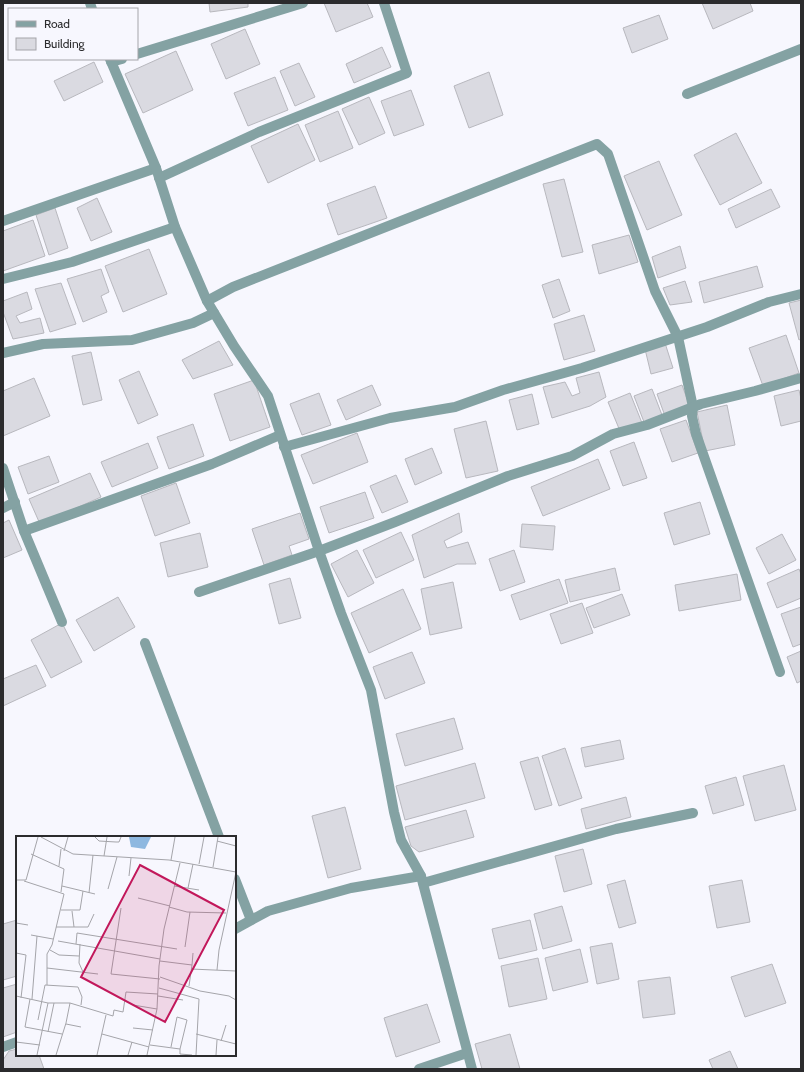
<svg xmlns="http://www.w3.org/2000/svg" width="804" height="1072" viewBox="0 0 804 1072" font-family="Cabin,sans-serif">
<rect width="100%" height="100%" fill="#f7f7fe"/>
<!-- building -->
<g fill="#dadae1" stroke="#b8b8be">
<path d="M209,3h39v4l-38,5z"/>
<path d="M324,3h43l6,14 -37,15z"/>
<path d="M702,3h48l3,8 -40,18z"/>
<path d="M659,15l9,24 -36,14 -9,-25z"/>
<path d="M245,29l15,35 -34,15 -15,-35z"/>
<path d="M382,47l9,20 -37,16 -8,-19z"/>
<path d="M176,51l17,39 -50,23 -18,-39z"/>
<path d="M94,62l9,20 -39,19 -10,-20z"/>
<path d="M299,63l16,34 -20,9 -15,-35z"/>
<path d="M489,72l14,43 -34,13 -15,-42z"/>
<path d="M275,77l13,33 -40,16 -14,-33z"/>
<path d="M411,90l13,35 -30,11 -13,-35z"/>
<path d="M369,97l16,36 -26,12 -17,-36z"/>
<path d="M338,111l15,37 -33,14 -15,-37z"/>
<path d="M298,124l17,36 -47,23 -17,-37z"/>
<path d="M736,133l26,50 -42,22 -26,-50z"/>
<path d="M659,161l23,54 -35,15 -23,-54z"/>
<path d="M564,179l19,73 -21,5 -19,-73z"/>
<path d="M375,186l12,32 -49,17 -11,-31z"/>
<path d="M771,189l9,18 -44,21 -8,-19z"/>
<path d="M97,198l15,34 -21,9 -14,-33z"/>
<path d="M55,208l13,40 -19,7 -13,-40z"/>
<path d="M33,220l12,36 -42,15v-40z"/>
<path d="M629,235l9,27 -39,12 -7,-29z"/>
<path d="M680,246l6,22 -28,10 -6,-21z"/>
<path d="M149,249l18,45 -44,18 -18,-46z"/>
<path d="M757,266l6,21 -59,16 -5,-21z"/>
<path d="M101,269l8,23 -8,4 6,16 -24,10 -16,-43z"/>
<path d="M559,279l11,32 -17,7 -11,-33z"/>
<path d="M685,281l7,21 -22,3 -7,-17z"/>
<path d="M61,283l15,41 -26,8 -15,-43z"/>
<path d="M27,292l5,17 -16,7 4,7 20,-5 4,15 -31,6 -10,-27v-11z"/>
<path d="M801,300v39l-2,1 -10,-37z"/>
<path d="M584,315l11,36 -31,9 -10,-36z"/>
<path d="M786,335l13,38 -36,13 -14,-38z"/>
<path d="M219,341l14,24 -40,14 -11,-19z"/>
<path d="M665,343l8,25 -22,6 -6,-25z"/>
<path d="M91,352l11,48 -19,5 -11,-49z"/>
<path d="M139,371l19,44 -20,9 -19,-44z"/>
<path d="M599,372l7,25 -16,9 -38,12 -9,-31 22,-5 7,14 8,-3 -4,-15z"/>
<path d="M34,378l16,38 -47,20v-45z"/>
<path d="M254,380l16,47 -40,14 -16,-47z"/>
<path d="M372,385l9,20 -35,15 -9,-20z"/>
<path d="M682,385l8,22 -25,9 -8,-22z"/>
<path d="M652,389l10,26 -18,7 -10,-26z"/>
<path d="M799,390l2,9v22l-20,5 -7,-30z"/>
<path d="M319,393l12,32 -29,10 -12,-31z"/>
<path d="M630,393l12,30 -22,8 -12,-29z"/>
<path d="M532,394l7,30 -22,6 -8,-30z"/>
<path d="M727,405l8,40 -30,6 -8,-39z"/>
<path d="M686,420l12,33 -26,9 -12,-33z"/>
<path d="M486,421l12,50 -32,7 -12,-49z"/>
<path d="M193,424l11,32 -35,13 -12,-32z"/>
<path d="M357,433l11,29 -55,22 -12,-29z"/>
<path d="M634,442l13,36 -24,8 -13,-35z"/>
<path d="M148,443l10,25 -46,19 -11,-25z"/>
<path d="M432,448l10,25 -27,12 -10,-26z"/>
<path d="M49,456l10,26 -31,12 -10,-27z"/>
<path d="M598,459l12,30 -67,27 -12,-29z"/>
<path d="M90,473l11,24 -61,27 -11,-25z"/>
<path d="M396,475l12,27 -26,11 -12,-27z"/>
<path d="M176,483l14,40 -35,13 -14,-40z"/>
<path d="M365,492l9,26 -45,15 -9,-26z"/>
<path d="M700,502l10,32 -36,11 -10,-32z"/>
<path d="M300,513l9,26 -20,7 3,9 -28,10 -12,-36z"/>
<path d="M459,513l3,19 -18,9 3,7 21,-6 8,22h-19l-33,14 -12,-43z"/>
<path d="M9,520l13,30 -19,8v-35z"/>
<path d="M522,524l33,2 -2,24 -33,-3z"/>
<path d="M401,532l13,28 -38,18 -13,-28z"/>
<path d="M200,533l8,34 -40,10 -8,-34z"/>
<path d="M782,534l14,26 -27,14 -13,-26z"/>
<path d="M357,550l17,33 -26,14 -17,-33z"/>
<path d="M514,550l11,32 -25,9 -11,-32z"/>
<path d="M615,568l5,22 -50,12 -5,-22z"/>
<path d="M799,569l2,5v24l-24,10 -10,-25z"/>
<path d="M737,574l4,26 -62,11 -4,-26z"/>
<path d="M290,578l11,40 -22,6 -10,-40z"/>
<path d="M559,579l9,24 -48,17 -9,-25z"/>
<path d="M453,582l9,46 -32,7 -9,-46z"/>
<path d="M403,589l18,40 -52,24 -18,-40z"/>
<path d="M622,594l8,21 -36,13 -8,-20z"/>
<path d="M118,597l17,30 -41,24 -18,-31z"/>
<path d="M582,603l11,30 -32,11 -11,-30z"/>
<path d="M801,607v37l-8,3 -12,-33z"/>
<path d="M62,623l20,39 -31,16 -20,-38z"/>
<path d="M801,651v30l-4,2 -10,-26z"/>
<path d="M412,652l13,31 -40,16 -12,-32z"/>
<path d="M36,665l10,21 -43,20v-27z"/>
<path d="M454,718l9,31 -58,17 -9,-32z"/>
<path d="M620,740l4,19 -39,8 -4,-19z"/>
<path d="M565,748l17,50 -23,8 -17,-50z"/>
<path d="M538,757l14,48 -17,5 -15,-48z"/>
<path d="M475,763l10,35 -80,22 -9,-34z"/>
<path d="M784,765l12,45 -41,11 -12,-45z"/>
<path d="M736,777l8,28 -31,9 -8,-28z"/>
<path d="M626,797l5,20 -45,12 -5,-20z"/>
<path d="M345,807l16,62 -33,9 -16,-62z"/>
<path d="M466,810l8,27 -55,15 -8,-6 -6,-19z"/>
<path d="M583,849l9,35 -28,8 -9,-36z"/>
<path d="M625,880l11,43 -17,5 -12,-43z"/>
<path d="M742,880l8,42 -33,6 -8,-42z"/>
<path d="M562,906l10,35 -29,8 -9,-35z"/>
<path d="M17,920v56l-14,4v-56z"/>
<path d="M530,920l7,30 -38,9 -7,-30z"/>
<path d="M612,943l7,36 -22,5 -7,-37z"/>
<path d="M580,949l8,33 -35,9 -8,-33z"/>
<path d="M538,958l9,41 -38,8 -8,-41z"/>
<path d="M772,964l14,39 -41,14 -14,-40z"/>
<path d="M670,977l5,37 -32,4 -5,-37z"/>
<path d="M17,984v48l-14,5v-49z"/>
<path d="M427,1004l13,38 -44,15 -12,-39z"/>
<path d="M510,1034l10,35h-38l-7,-25z"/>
<path d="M17,1049v6h22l5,14h-41v-9l6,-9z"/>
<path d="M730,1051l8,18h-25l-4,-9z"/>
</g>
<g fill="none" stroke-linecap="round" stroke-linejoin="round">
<!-- minor -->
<g stroke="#84a2a3" stroke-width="10">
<path d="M137,54l166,-51"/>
<path d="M111,62l11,-3"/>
<path d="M687,94l114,-45"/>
<path d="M159,178l100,-46 148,-59 -23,-70"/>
<path d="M3,221l153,-53"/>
<path d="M3,279l69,-17 103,-35"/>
<path d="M207,301l26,-14 364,-143 11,10 47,137 23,46 15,70 -1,9 4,18 84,238"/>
<path d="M3,353l40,-9 89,-4 61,-17 21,-10"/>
<path d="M284,447l106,-29 65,-11 48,-17 79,-22 125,-41 62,-25 32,-8"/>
<path d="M3,468l21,63 188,-67 68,-29"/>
<path d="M3,508l12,-6"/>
<path d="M24,531l38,91"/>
<path d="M199,592l120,-41 76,-29 113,-46 64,-20 41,-22 34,-9 54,-21 54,-13 46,-13"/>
<path d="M145,643l74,194"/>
<path d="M235,879l16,41"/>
<path d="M423,883l193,-54 77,-16"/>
<path d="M235,929l33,-18 83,-23 70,-12"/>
<path d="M3,1047l14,-5"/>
<path d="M419,1069l48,-16"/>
</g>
<!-- tertiary -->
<g stroke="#84a2a3" stroke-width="10">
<path d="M90,3l2,6"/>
<path d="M110,59l46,109 19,59 32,74 27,45 34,50 51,155 22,62 30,77 23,122 7,28 20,36 51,193"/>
</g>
</g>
<!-- overview -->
<g transform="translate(16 836)">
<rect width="220" height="220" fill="#f7f7fe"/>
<path d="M113,1h22l-6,12 -14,-2z" fill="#8eb8e0"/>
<path fill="none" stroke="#a5a5aa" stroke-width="1" d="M25,1l32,17 96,6 67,12M79,1l4,4 17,1h3l2,-5M201,5l19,5M48,15l4,-14M15,18l33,15 -3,23M88,20l3,-19M155,24l4,-23M183,28l5,-27M43,30l2,-17M197,31l5,-30M113,40l2,-18M0,44h10l12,-43M8,45l40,13 -12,51 -5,9v31M46,50l33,8M158,50l25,4M172,52l5,-24M92,53l9,-32M73,57l4,-38M122,62l32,8M153,71l18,5 39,1M105,72l-10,66 49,5M45,74h19l3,-19M56,75l2,16M0,87l12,2M40,91h32l6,-13M15,99l22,4M42,105l102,18M60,108l1,-11 100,16M64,108l-1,19 4,9M169,111l5,-35M34,114l9,5 20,1M0,117l10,2 -5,43M144,125l32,4 -3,21M176,129l1,-12M31,132l51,6M175,133l45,2M201,134l2,-20 17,-78M144,141l40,14 29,5 7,4M143,152l40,11 -3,56M0,160l32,7h22l43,13 1,-6 9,2 3,-20 32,2M142,160l25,4M14,163l-5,28 37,7M16,163l5,-63M117,169l24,4M22,184l7,-35 33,2 4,10 -1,8M50,188l15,3M117,192l20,2M32,196l6,-29M86,198l47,13M180,198l40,10M205,205l5,-16M0,206l24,3M134,209l30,4v5l12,1M155,211l6,-30 10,3 -7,29M21,219l11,-52M40,219l10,-32 4,-20M81,219l9,-40M112,219l4,-13M131,219l10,-46 2,-43 5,-37 16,-66M200,219l1,-15"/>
<path fill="#c2185b" fill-opacity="0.15" stroke="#c2185b" stroke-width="2" d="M124,29l84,45 -59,112 -84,-45z"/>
<rect width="220" height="220" fill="none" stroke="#2b2b2d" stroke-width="2"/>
</g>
<!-- border -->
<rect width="804" height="1072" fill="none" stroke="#2b2b2d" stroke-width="8"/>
<!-- legend -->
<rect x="8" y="8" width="130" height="52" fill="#f7f7fe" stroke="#a5a5aa"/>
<rect x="16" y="21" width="20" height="6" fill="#84a2a3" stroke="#a5a5aa"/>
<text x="44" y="28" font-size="12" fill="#2b2b2d">Road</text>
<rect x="16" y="38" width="20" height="12" fill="#dadae1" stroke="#a5a5aa"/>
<text x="44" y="48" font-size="12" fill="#2b2b2d">Building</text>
</svg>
